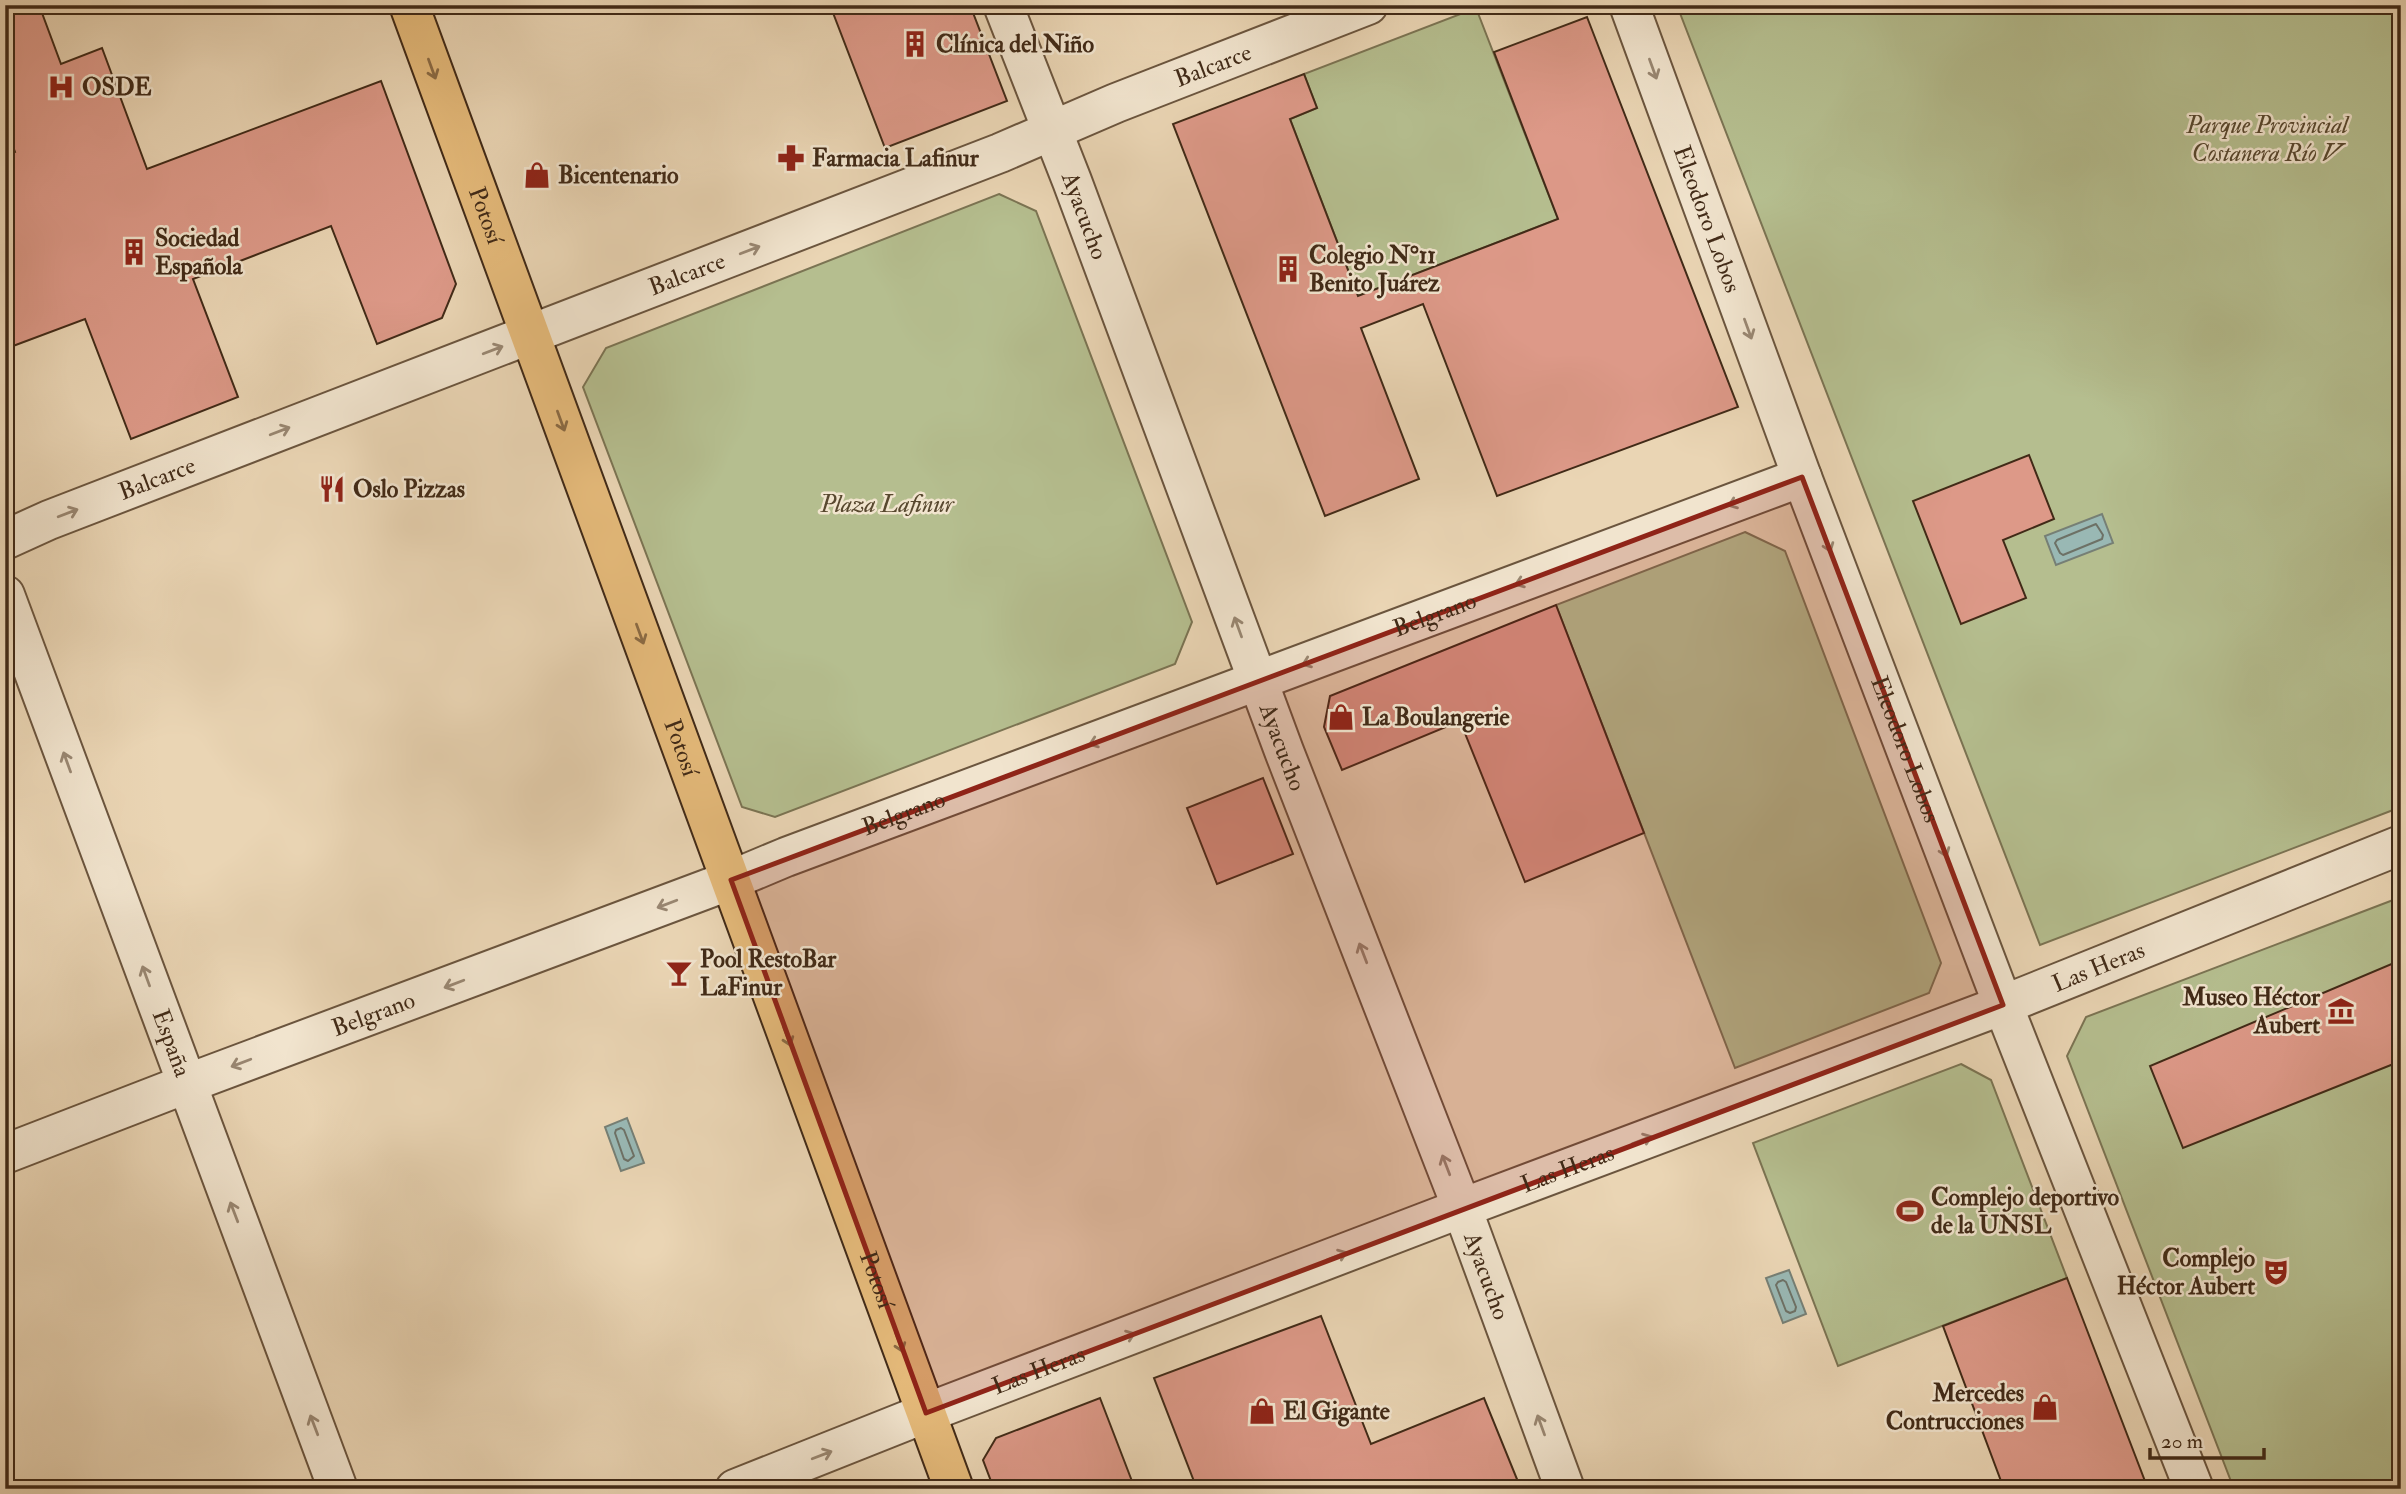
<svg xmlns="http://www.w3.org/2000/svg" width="2406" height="1494" viewBox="0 0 2406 1494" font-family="'IM FELL Double Pica',serif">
<rect width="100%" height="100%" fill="#ead5b4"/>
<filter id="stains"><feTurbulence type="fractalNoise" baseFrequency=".00286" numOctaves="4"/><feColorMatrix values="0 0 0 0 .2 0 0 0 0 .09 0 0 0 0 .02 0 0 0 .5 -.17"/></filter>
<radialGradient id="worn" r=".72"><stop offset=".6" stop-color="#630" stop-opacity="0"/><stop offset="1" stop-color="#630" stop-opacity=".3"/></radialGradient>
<!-- green -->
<g fill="#b5be8f" stroke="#7b7453" stroke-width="2">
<path d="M1679,5h722v802l-361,138 -362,-937z"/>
<path d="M1476,8l82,211 -200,77 -68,-177 27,-11 -13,-34z"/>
<path d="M999,194l37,17 156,411 -17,42 -400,153 -33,-10 -159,-420 23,-39z"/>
<path d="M1745,532l40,19 156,412 -12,30 -194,75 -179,-463z"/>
<path d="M2401,897v592h-167l-167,-433 19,-39z"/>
<path d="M1961,1064l30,16 76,198 -229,88 -85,-223z"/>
</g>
<!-- water -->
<g fill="#99b8b4" stroke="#767f75" stroke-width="2">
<path d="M2102,514l11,29 -57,22 -11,-29z"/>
<path d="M627,1118l17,45 -23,8 -16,-44z"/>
<path d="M1789,1270l17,44 -23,9 -17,-45z"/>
</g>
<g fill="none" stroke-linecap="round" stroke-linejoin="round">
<!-- shore -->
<g stroke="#6d7166" stroke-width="2">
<path d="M2096,524l7,11 -1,4 -39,16 -3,-2 -5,-10 2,-3z"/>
<path d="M621,1128l3,2 10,26 -6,5 -4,-2 -9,-26 1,-3z"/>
<path d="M1783,1280l3,2 10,25 -1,4 -5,2 -4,-2 -10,-26 2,-3z"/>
</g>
</g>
<!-- building -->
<g fill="#d98" stroke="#412a17" stroke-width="2">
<path d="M5,5h34l22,59 41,-16 45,121 234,-88 75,203 -14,34 -65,26 -46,-118 -138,53 45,118 -107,42 -46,-120 -80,30v-193l10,-4 -10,-27z"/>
<path d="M830,5h140l37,96 -122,47z"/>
<path d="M1587,17l151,390 -241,89 -74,-192 -62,24 58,151 -94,37 -152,-392 131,-50 13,34 -27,11 68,177 200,-77 -64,-167z"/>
<path d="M2029,455l25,64 -51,21 23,58 -65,26 -48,-123z"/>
<path d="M1556,605l88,228 -119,49 -65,-161 -118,49 -18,-43 6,-31z"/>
<path d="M1263,778l30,76 -76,30 -30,-76z"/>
<path d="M2401,960v101l-218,87 -33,-82z"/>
<path d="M2067,1278l81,211h-144l-61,-163z"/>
<path d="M1321,1316l50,128 113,-46 37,91h-324l-43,-111z"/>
<path d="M1100,1398l35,91h-141l-11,-29 13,-22z"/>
</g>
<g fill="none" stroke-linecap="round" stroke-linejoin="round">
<defs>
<g id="minor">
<path id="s1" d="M1003,5l69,176 212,570 178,457 103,281"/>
<path id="s2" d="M1629,5l173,472 201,528 191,484"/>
<path id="s3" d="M5,540l44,-20 951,-367 116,-50 252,-98"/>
<path id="s4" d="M5,595l333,894"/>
<path id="s5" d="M5,1154l181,-70 545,-204 55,-23 1016,-380"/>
<path id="s6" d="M735,1489l191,-76 536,-205 541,-203 398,-160"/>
</g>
<g id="major">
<path id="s7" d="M409,5l545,1484"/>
</g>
</defs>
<!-- minor casing -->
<use href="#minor" stroke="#6b553e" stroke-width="42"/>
<!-- major casing -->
<use href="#major" stroke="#412a17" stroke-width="42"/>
<!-- minor -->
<use href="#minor" stroke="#f1e4ce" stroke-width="38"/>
<!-- major -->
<use href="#major" stroke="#e5ba7a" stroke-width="38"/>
</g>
<!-- one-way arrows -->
<defs><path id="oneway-shaft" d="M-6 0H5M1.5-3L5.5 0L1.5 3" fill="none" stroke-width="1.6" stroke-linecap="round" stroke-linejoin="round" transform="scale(1.75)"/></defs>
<g stroke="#8b6b44">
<use href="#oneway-shaft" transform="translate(432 69) rotate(70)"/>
<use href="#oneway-shaft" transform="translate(561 421) rotate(70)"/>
<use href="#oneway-shaft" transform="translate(640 634) rotate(70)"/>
<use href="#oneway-shaft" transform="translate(787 1036) rotate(70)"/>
<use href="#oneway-shaft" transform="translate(899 1342) rotate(70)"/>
</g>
<g stroke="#998772">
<use href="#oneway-shaft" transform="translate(1653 69) rotate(70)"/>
<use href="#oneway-shaft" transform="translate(750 250) rotate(-21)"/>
<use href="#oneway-shaft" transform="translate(1748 329) rotate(70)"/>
<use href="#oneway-shaft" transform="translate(493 350) rotate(-21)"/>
<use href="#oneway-shaft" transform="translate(280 431) rotate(-21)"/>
<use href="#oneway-shaft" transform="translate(1738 502) rotate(159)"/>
<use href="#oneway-shaft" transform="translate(68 513) rotate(-21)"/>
<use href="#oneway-shaft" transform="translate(1827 542) rotate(69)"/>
<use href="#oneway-shaft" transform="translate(1525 581) rotate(160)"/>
<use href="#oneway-shaft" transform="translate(1238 627) rotate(-110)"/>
<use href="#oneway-shaft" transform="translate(1312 661) rotate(159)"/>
<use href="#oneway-shaft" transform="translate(1099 741) rotate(160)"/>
<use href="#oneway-shaft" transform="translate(67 762) rotate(-110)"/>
<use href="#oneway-shaft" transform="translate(1943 847) rotate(69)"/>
<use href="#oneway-shaft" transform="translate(667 904) rotate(159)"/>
<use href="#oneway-shaft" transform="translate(1363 953) rotate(-111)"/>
<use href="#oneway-shaft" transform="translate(146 976) rotate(-110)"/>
<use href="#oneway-shaft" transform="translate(454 984) rotate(159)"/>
<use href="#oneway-shaft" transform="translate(241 1063) rotate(159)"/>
<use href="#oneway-shaft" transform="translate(1642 1140) rotate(-21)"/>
<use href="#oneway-shaft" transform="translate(1446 1165) rotate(-111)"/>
<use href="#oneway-shaft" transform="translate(234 1212) rotate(-111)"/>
<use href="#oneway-shaft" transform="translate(1337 1256) rotate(-21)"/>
<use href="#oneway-shaft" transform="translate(1125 1337) rotate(-21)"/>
<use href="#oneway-shaft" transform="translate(314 1425) rotate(-111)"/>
<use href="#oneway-shaft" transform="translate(1541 1425) rotate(-110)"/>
<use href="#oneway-shaft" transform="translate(822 1455) rotate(-21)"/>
</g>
<!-- marked area -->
<path fill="#8f2418" fill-opacity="0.2" stroke="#8f2418" stroke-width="5" stroke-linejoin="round" d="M1802,477l201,528 -1077,408 -195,-533z"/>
<!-- icons -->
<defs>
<symbol id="building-bare" viewBox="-9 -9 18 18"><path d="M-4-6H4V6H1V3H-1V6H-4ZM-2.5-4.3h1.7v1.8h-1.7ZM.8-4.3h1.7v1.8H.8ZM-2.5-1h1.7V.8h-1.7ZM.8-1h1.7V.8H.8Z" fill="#8f2418" stroke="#f1e4ce" stroke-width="2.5" paint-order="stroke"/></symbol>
<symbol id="hospital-bare" viewBox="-9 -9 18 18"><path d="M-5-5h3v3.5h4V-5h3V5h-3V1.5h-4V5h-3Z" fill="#8f2418" stroke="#f1e4ce" stroke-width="2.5" paint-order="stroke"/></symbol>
<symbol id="pharmacy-bare" viewBox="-9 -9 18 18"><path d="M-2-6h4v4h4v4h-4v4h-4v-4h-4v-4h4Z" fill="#8f2418" stroke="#f1e4ce" stroke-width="2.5" paint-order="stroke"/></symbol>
<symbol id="shop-bare" viewBox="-9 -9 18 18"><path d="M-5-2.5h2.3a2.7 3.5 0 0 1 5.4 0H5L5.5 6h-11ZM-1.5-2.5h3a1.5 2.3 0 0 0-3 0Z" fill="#8f2418" stroke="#f1e4ce" stroke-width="2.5" paint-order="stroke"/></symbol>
<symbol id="restaurant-bare" viewBox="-9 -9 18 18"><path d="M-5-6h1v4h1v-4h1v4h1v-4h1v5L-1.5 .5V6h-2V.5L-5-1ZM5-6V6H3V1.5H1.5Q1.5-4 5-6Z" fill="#8f2418" stroke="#f1e4ce" stroke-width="2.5" paint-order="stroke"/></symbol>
<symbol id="bar-bare" viewBox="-9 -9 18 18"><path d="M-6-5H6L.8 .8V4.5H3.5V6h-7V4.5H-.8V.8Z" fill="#8f2418" stroke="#f1e4ce" stroke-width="2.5" paint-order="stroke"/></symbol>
<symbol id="museum-bare" viewBox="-9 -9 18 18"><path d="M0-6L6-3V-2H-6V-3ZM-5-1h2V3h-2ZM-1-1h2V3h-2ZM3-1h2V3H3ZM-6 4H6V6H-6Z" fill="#8f2418" stroke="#f1e4ce" stroke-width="2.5" paint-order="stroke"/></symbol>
<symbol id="stadium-bare" viewBox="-9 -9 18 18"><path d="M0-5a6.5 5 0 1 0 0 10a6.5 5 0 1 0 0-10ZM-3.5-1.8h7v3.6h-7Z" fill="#8f2418" stroke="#f1e4ce" stroke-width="2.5" paint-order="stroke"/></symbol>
<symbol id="theatre-bare" viewBox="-9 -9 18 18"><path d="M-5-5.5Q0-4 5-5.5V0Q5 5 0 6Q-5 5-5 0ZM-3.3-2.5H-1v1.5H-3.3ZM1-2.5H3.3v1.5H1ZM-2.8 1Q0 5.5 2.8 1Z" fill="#8f2418" stroke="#f1e4ce" stroke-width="2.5" paint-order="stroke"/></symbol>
</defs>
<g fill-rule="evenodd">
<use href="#building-bare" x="896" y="25" width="38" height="38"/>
<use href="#hospital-bare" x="42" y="68" width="38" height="38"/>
<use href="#pharmacy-bare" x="772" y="139" width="38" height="38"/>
<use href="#shop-bare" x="518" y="156" width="38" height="38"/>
<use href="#building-bare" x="115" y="233" width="38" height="38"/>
<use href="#building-bare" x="1269" y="250" width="38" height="38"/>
<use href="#restaurant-bare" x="313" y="470" width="38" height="38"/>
<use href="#shop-bare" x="1322" y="698" width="38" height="38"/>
<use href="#bar-bare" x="660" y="954" width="38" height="38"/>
<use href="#museum-bare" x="2322" y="992" width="38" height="38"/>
<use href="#stadium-bare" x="1891" y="1192" width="38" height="38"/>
<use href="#theatre-bare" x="2257" y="1253" width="38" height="38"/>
<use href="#shop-bare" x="2026" y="1388" width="38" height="38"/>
<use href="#shop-bare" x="1243" y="1392" width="38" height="38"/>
</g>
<g text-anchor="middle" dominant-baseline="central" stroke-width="5" stroke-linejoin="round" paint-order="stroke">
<!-- poi labels -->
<g font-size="24" font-weight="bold" fill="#412a17" stroke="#f1e4ce" text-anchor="start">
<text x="936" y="44">Clínica del Niño</text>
<text x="82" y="87">OSDE</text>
<text x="812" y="158">Farmacia Lafinur</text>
<text x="558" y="175">Bicentenario</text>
<text x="155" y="238">Sociedad<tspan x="155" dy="28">Española</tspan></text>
<text x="1309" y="255">Colegio N°11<tspan x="1309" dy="28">Benito Juárez</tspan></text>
<text x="353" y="489">Oslo Pizzas</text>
<text x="1362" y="717">La Boulangerie</text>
<text x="700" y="959">Pool RestoBar<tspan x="700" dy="28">LaFinur</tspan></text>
<text x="2320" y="997" text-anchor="end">Museo Héctor<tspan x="2320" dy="28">Aubert</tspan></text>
<text x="1931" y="1197">Complejo deportivo<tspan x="1931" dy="28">de la UNSL</tspan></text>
<text x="2255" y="1258" text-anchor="end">Complejo<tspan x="2255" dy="28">Héctor Aubert</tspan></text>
<text x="2024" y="1393" text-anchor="end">Mercedes<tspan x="2024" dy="28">Contrucciones</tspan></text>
<text x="1283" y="1411">El Gigante</text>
</g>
<!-- street labels -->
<g font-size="24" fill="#412a17" stroke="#f1e4ce">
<text stroke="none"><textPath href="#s3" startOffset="1298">Balcarce</textPath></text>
<text stroke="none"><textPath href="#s7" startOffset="224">Potosí</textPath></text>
<text stroke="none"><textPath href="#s1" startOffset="226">Ayacucho</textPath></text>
<text stroke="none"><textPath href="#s2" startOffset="228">Eleodoro Lobos</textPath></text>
<text stroke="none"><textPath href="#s3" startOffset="732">Balcarce</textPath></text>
<text stroke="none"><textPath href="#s3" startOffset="164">Balcarce</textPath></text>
<text stroke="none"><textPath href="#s5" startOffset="1528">Belgrano</textPath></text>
<text stroke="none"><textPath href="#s7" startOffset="791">Potosí</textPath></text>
<text stroke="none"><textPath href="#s1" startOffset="793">Ayacucho</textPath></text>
<text stroke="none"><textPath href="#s2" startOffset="794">Eleodoro Lobos</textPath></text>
<text stroke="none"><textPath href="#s5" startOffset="961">Belgrano</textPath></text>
<text stroke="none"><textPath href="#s6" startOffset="1460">Las Heras</textPath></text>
<text stroke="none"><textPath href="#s5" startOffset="394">Belgrano</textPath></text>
<text stroke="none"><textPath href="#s4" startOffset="478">España</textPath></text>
<text stroke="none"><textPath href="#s6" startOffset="892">Las Heras</textPath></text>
<text stroke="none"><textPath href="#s1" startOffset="1360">Ayacucho</textPath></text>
<text stroke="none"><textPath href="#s7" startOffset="1358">Potosí</textPath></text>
<text stroke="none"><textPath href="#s6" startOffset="326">Las Heras</textPath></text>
</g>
<!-- park labels -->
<g font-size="24" font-style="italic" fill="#58482f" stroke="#f1e4ce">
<text x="2267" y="125">Parque Provincial<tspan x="2267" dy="28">Costanera Río V</tspan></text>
<text x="887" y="504">Plaza Lafinur</text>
</g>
</g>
<!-- margin -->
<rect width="2406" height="1494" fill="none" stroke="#ead5b4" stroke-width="28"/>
<rect x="7" y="7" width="2392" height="1480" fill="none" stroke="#412a17" stroke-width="3.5"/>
<rect x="14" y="14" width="2378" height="1466" fill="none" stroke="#412a17" stroke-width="2"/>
<!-- scale -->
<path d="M2150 1448v10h114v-10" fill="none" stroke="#412a17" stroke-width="3.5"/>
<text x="2161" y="1448" font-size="21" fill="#412a17" stroke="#f1e4ce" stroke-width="5" paint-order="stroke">20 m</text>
<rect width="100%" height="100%" filter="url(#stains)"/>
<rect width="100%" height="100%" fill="url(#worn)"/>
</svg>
